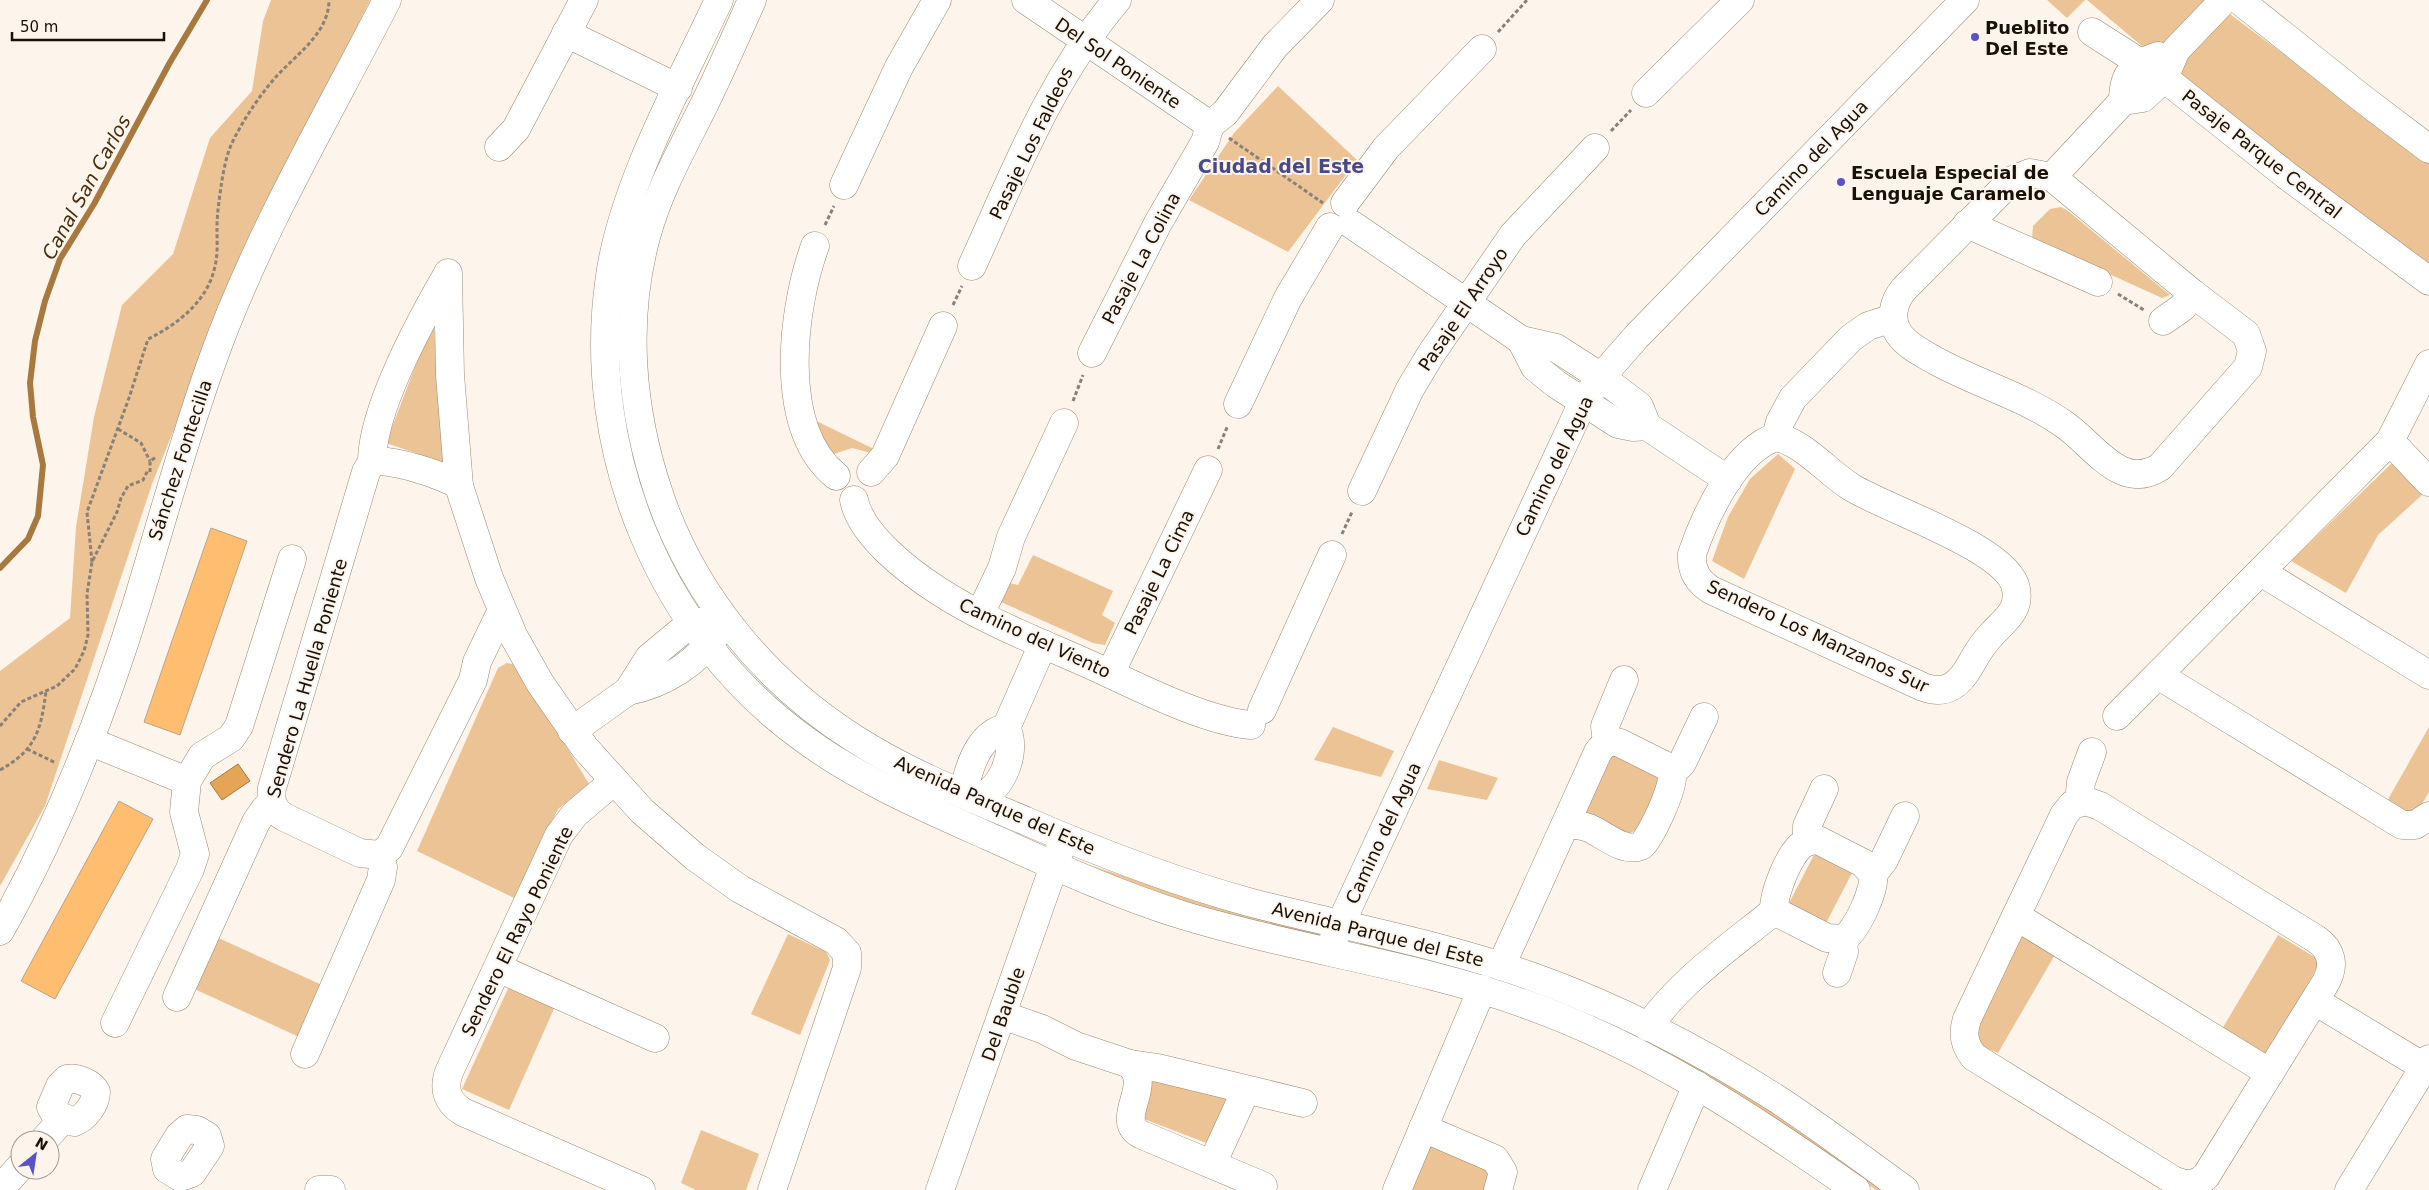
<svg xmlns="http://www.w3.org/2000/svg" width="2429" height="1190" viewBox="0 0 2429 1190" font-family="'DejaVu Sans',sans-serif">
<rect width="100%" height="100%" fill="#fdf5ec"/>
<!-- green -->
<g fill="#ebc394">
<path d="M271,0h99l-135,277 -83,207 -107,322 -45,80v-215l70,-53 6,-91 18,-110 28,-112 51,-51 37,-116 42,-47 11,-70z"/>
<path d="M2047,0h38l-18,18z"/>
<path d="M2087,0h124l218,163v108l-239,-185z"/>
<path d="M1278,86l79,74 -69,92 -99,-52 45,-67z"/>
<path d="M2061,207l7,4 102,84 -8,3 -130,-59 1,-13 17,-17z"/>
<path d="M434,325l4,77 13,63 -65,-22 32,-84z"/>
<path d="M810,418l64,31 -3,4 -19,-5 -21,7z"/>
<path d="M1778,454l17,15 -51,110 -32,-18 16,-44 22,-38z"/>
<path d="M2393,462l14,8 16,24 -45,41 -32,58 -55,-32z"/>
<path d="M1033,555l80,36 -11,24 13,8 -10,22 -12,-2 -92,-41 8,-19 9,2z"/>
<path d="M507,663l10,2 72,119 -31,25 -44,89 -97,-47 81,-183z"/>
<path d="M1333,727l61,24 -13,26 -67,-17z"/>
<path d="M2429,727v65l-16,27 -27,-16z"/>
<path d="M1608,753l47,18 5,10 -19,43 -4,6 -7,3 -51,-16z"/>
<path d="M1439,760l59,18 -11,22 -60,-11z"/>
<path d="M1816,851l37,20 -28,54 -38,-18z"/>
<path d="M1089,865l122,39 108,22 6,11 -49,-6 -188,-61z"/>
<path d="M788,934l38,18 4,8 -30,75 -49,-21z"/>
<path d="M2026,934l30,19 -58,100 -24,-10 -6,-14 52,-93z"/>
<path d="M2278,935l43,26 -55,94 -44,-26z"/>
<path d="M214,936l108,49 -23,52 -109,-50z"/>
<path d="M1362,941l50,9 170,57 140,71 168,112h-14l-86,-61 -430,-182z"/>
<path d="M511,982l46,20 -48,108 -47,-21z"/>
<path d="M1152,1079l78,20 -21,45 -70,-27z"/>
<path d="M701,1130l58,24 -13,36h-50l-15,-7z"/>
<path d="M1429,1142l64,31 -3,17h-84z"/>
</g>
<!-- water -->
<path fill="#e5a556" stroke="#a8793f" d="M238,764l12,17 -28,19 -12,-17z"/>
<g fill="none" stroke-linecap="round" stroke-linejoin="round">
<!-- stream -->
<path stroke="#a8793f" stroke-width="6" d="M0,568l28,-29 10,-23 5,-51 -10,-48 -3,-34 5,-42 10,-40 15,-42 34,-55 75,-140 38,-64"/>
</g>
<!-- building -->
<g fill="#ffbe6f" stroke="#b8a48f">
<path d="M211,528l36,13 -67,194 -36,-13z"/>
<path d="M119,801l34,18 -98,180 -34,-18z"/>
</g>
<g fill="none" stroke-linecap="round" stroke-linejoin="round">
<defs>
<g id="minor">
<path d="M719,0c-39,84 -96,185 -109,276 -26,175 51,360 194,463 56,41 121,69 184,97 64,29 127,58 194,79 114,35 233,49 346,90 120,43 224,112 328,185"/>
<path d="M752,0c-16,36 -32,73 -50,109 -21,42 -44,83 -56,128 -23,85 -15,174 13,257 34,101 106,188 196,245 53,34 114,58 171,82 74,32 149,61 226,82 94,24 189,41 281,74 84,30 165,72 241,120 45,29 88,62 131,93"/>
<path d="M1026,0l184,125"/>
<path d="M2239,0l124,99 66,50"/>
<path d="M2092,32l72,46 122,97 143,106"/>
<path d="M566,33l112,55"/>
<path d="M1646,93l94,-93"/>
<path d="M2123,101c0,-27 9,-36 35,-45"/>
<path d="M499,147l17,-18 68,-129"/>
<path d="M2030,173l22,4 140,116 54,41 6,17 -4,16 -88,100c-39,25 -66,-22 -95,-42 -39,-28 -87,-41 -129,-64 -12,-7 -29,-15 -37,-27 -10,-14 -6,-32 5,-45l102,-103 7,-6z"/>
<path d="M2052,177l71,-76 20,-3 21,-20 12,-28 48,-50"/>
<path d="M844,185l55,-118 38,-67"/>
<path d="M1345,203l41,-55 96,-99"/>
<path d="M1351,224l170,116 35,8 45,29 38,29 8,20 81,54"/>
<path d="M1967,224l131,58"/>
<path d="M815,246c-23,63 -38,182 21,230"/>
<path d="M972,266c43,-94 77,-185 145,-266"/>
<path d="M448,273l2,102 9,111"/>
<path d="M2163,321l20,-14 9,-14"/>
<path d="M1521,340l14,27 21,17 62,40 15,3 14,-1"/>
<path d="M1092,353l66,-130 47,-81 5,-17 15,-12 50,-67 45,-46"/>
<path d="M1238,404l50,-106 42,-71"/>
<path d="M1776,437c27,5 51,35 75,50 35,22 159,62 165,102 4,21 -10,30 -23,44 -9,9 -16,20 -22,31 -11,20 -24,32 -48,23l-212,-97c-14,-9 -20,-20 -19,-36 13,-38 43,-104 84,-117z"/>
<path d="M1776,437l4,-15 13,-24 58,-60 17,-12 25,-8"/>
<path d="M2390,441l39,41"/>
<path d="M372,462c14,-5 76,14 87,24l30,92 24,57 27,48 45,65 57,63 53,46 45,32 96,52 11,12v15l-75,222"/>
<path d="M372,462l-6,10 -94,316c-2,13 1,22 12,29l76,36 19,2 10,-7 84,-168 4,-18 25,-52"/>
<path d="M372,462c0,-53 49,-142 75,-187"/>
<path d="M871,472l14,-16 58,-130"/>
<path d="M1362,491l48,-102 21,-35 82,-119 82,-87"/>
<path d="M854,500c7,35 54,71 83,90 49,32 105,53 158,77 44,20 109,54 156,58"/>
<path d="M2261,572l168,103"/>
<path d="M980,614l22,-46 9,-31 53,-114"/>
<path d="M1110,674l98,-204"/>
<path d="M2158,675l244,150h13l14,-9"/>
<path d="M628,691c36,-7 70,-28 90,-59"/>
<path d="M1262,710l70,-155"/>
<path d="M2117,716l273,-275 39,-77"/>
<path d="M1006,728l37,-84"/>
<path d="M572,731l56,-40 21,-33 42,-35 19,-2"/>
<path d="M89,741l98,40"/>
<path d="M1607,742l-2,-16 19,-46"/>
<path d="M1672,773l10,-10 22,-46"/>
<path d="M614,781l-39,33 -16,21 -110,237c-6,17 -2,30 14,40l178,78"/>
<path d="M972,798c28,0 47,-47 34,-70"/>
<path d="M972,798l-6,-11v-6c6,-22 16,-48 40,-53"/>
<path d="M2086,801l14,5 216,133c16,11 19,26 10,43l-120,194c-10,10 -20,10 -33,4l-199,-123c-10,-12 -12,-23 -7,-38l97,-204 8,-10z"/>
<path d="M2079,802l2,-20 11,-30"/>
<path d="M1818,840l45,23 10,11c3,15 -17,58 -30,65l-16,-1 -53,-27c-1,-16 15,-58 29,-67 5,-3 10,-4 15,-4z"/>
<path d="M1807,842v-16l17,-37"/>
<path d="M1873,874l11,-14 21,-44"/>
<path d="M2016,916l254,157"/>
<path d="M0,931c58,-103 102,-214 137,-328 25,-82 47,-165 77,-247 45,-124 113,-239 173,-356"/>
<path d="M1334,938l249,-536 18,-25 36,-41 328,-336"/>
<path d="M1501,966l97,-214c6,-9 12,-12 22,-9l46,23 6,7c3,13 -21,64 -31,73 -18,7 -36,-11 -52,-18 -8,-3 -15,-4 -24,-3"/>
<path d="M498,968l157,70"/>
<path d="M1837,973l7,-21 -1,-13"/>
<path d="M177,997l79,-175 9,-13 7,-5"/>
<path d="M2315,1001l109,66"/>
<path d="M1002,1015l40,14 34,17 54,18 28,4 145,35"/>
<path d="M115,1023l75,-154 5,-15 -11,-42 3,-31 15,-25 29,-18 8,-12 53,-167"/>
<path d="M1648,1027c33,-47 82,-80 126,-116"/>
<path d="M305,1054l76,-174 2,-13 -4,-12"/>
<path d="M1130,1064c24,23 -18,56 12,71l121,51"/>
<path d="M67,1079c9,-2 25,4 29,13 0,12 -11,26 -22,30l-19,-8 -4,-7 9,-21z"/>
<path d="M1423,1128l72,31 8,13 -5,18"/>
<path d="M187,1129l10,1 10,6 3,10 -18,27 -12,4 -13,-8 -2,-10 14,-23z"/>
<path d="M44,1140l19,-21"/>
<path d="M1212,1164l34,-74"/>
<path d="M0,1189l20,-22"/>
<path d="M319,1190h12"/>
<path d="M940,1190l120,-341"/>
<path d="M1397,1190l85,-201"/>
<path d="M1652,1190l45,-105"/>
<path d="M2349,1190l80,-131"/>
</g>
</defs>
<!-- minor casing -->
<use href="#minor" stroke="#9c8974" stroke-width="29"/>
<!-- path -->
<g stroke="#888178" stroke-width="3" stroke-dasharray="4 2.5" stroke-linecap="butt">
<path d="M1498,32l29,-32"/>
<path d="M1611,131l20,-21"/>
<path d="M1229,138l94,65"/>
<path d="M825,225l9,-19"/>
<path d="M2118,294l26,16"/>
<path d="M953,305l9,-19"/>
<path d="M1073,401l10,-26"/>
<path d="M118,429l23,14 9,18"/>
<path d="M1218,449l10,-24"/>
<path d="M150,472v-11l6,-4"/>
<path d="M1342,534l10,-22"/>
<path d="M92,562l-5,-50 42,-114 19,-59c30,-15 60,-38 67,-73 3,-11 2,-26 2,-38 0,-14 2,-27 4,-41 2,-14 5,-31 11,-44 11,-23 26,-45 42,-64 20,-23 55,-45 55,-79"/>
<path d="M0,726l21,-24 36,-16 18,-17 9,-18 4,-16 -1,-41 5,-32 25,-50 4,-14 7,-12 15,-6 5,-10"/>
<path d="M27,749l29,14"/>
<path d="M0,770c36,-20 41,-40 46,-79"/>
</g>
<!-- minor -->
<use href="#minor" stroke="#fff" stroke-width="28"/>
</g>
<!-- markers -->
<g fill="#5853ca" stroke="#fdf5ec" stroke-width="2">
<circle cx="1975" cy="37" r="5"/>
<circle cx="1841" cy="182" r="5"/>
</g>
<g text-anchor="middle" dominant-baseline="central" stroke-width="4" stroke-linejoin="round" paint-order="stroke">
<!-- poi labels -->
<g font-size="18" font-weight="bold" fill="#181109" stroke="#fdf5ec" text-anchor="start">
<text x="1985" y="27">Pueblito<tspan x="1985" dy="21">Del Este</tspan></text>
<text x="1851" y="172">Escuela Especial de<tspan x="1851" dy="21">Lenguaje Caramelo</tspan></text>
</g>
<!-- street labels -->
<g font-size="18" fill="#181109" stroke="#fdf5ec">
<text transform="translate(1118 63) rotate(34)">Del Sol Poniente</text>
<text transform="translate(1031 143) rotate(-64)">Pasaje Los Faldeos</text>
<text transform="translate(2262 154) rotate(38)">Pasaje Parque Central</text>
<text transform="translate(1811 158) rotate(-46)">Camino del Agua</text>
<text transform="translate(1141 258) rotate(-62)">Pasaje La Colina</text>
<text transform="translate(1463 309) rotate(-56)">Pasaje El Arroyo</text>
<text transform="translate(180 460) rotate(-72)">Sánchez Fontecilla</text>
<text transform="translate(1554 466) rotate(-64)">Camino del Agua</text>
<text transform="translate(1159 572) rotate(-64)">Pasaje La Cima</text>
<text transform="translate(1818 636) rotate(25)">Sendero Los Manzanos Sur</text>
<text transform="translate(1035 638) rotate(25)">Camino del Viento</text>
<text transform="translate(307 678) rotate(-74)">Sendero La Huella Poniente</text>
<text transform="translate(995 805) rotate(24)">Avenida Parque del Este</text>
<text transform="translate(1383 833) rotate(-65)">Camino del Agua</text>
<text transform="translate(517 931) rotate(-64)">Sendero El Rayo Poniente</text>
<text transform="translate(1378 934) rotate(14)">Avenida Parque del Este</text>
<text transform="translate(1003 1014) rotate(-71)">Del Bauble</text>
</g>
<!-- neighbourhood labels -->
<g font-size="19" font-weight="bold" fill="#484a88" stroke="#fdf5ec">
<text x="1281" y="166">Ciudad del Este</text>
</g>
<!-- water labels -->
<g font-size="19" font-style="italic" fill="#482e0c" stroke="#fdf5ec">
<text transform="translate(86 187) rotate(-61)">Canal San Carlos</text>
</g>
</g>
<!-- north arrow -->
<g transform="translate(35 1155) rotate(30)"><circle r="24" fill="#fdf5ec" stroke="#a19a91"/>
<path d="M0-4L9 19L0 12L-9 19Z" fill="#5853ca"/>
<text y="-8" font-size="14" font-weight="bold" text-anchor="middle" fill="#181109">N</text>
</g>
<!-- scale -->
<path d="M12 32v8h152v-8" fill="none" stroke="#181109" stroke-width="2.5"/>
<text x="20" y="32" font-size="15" fill="#181109" stroke="#fdf5ec" stroke-width="4" paint-order="stroke">50 m</text>
</svg>
